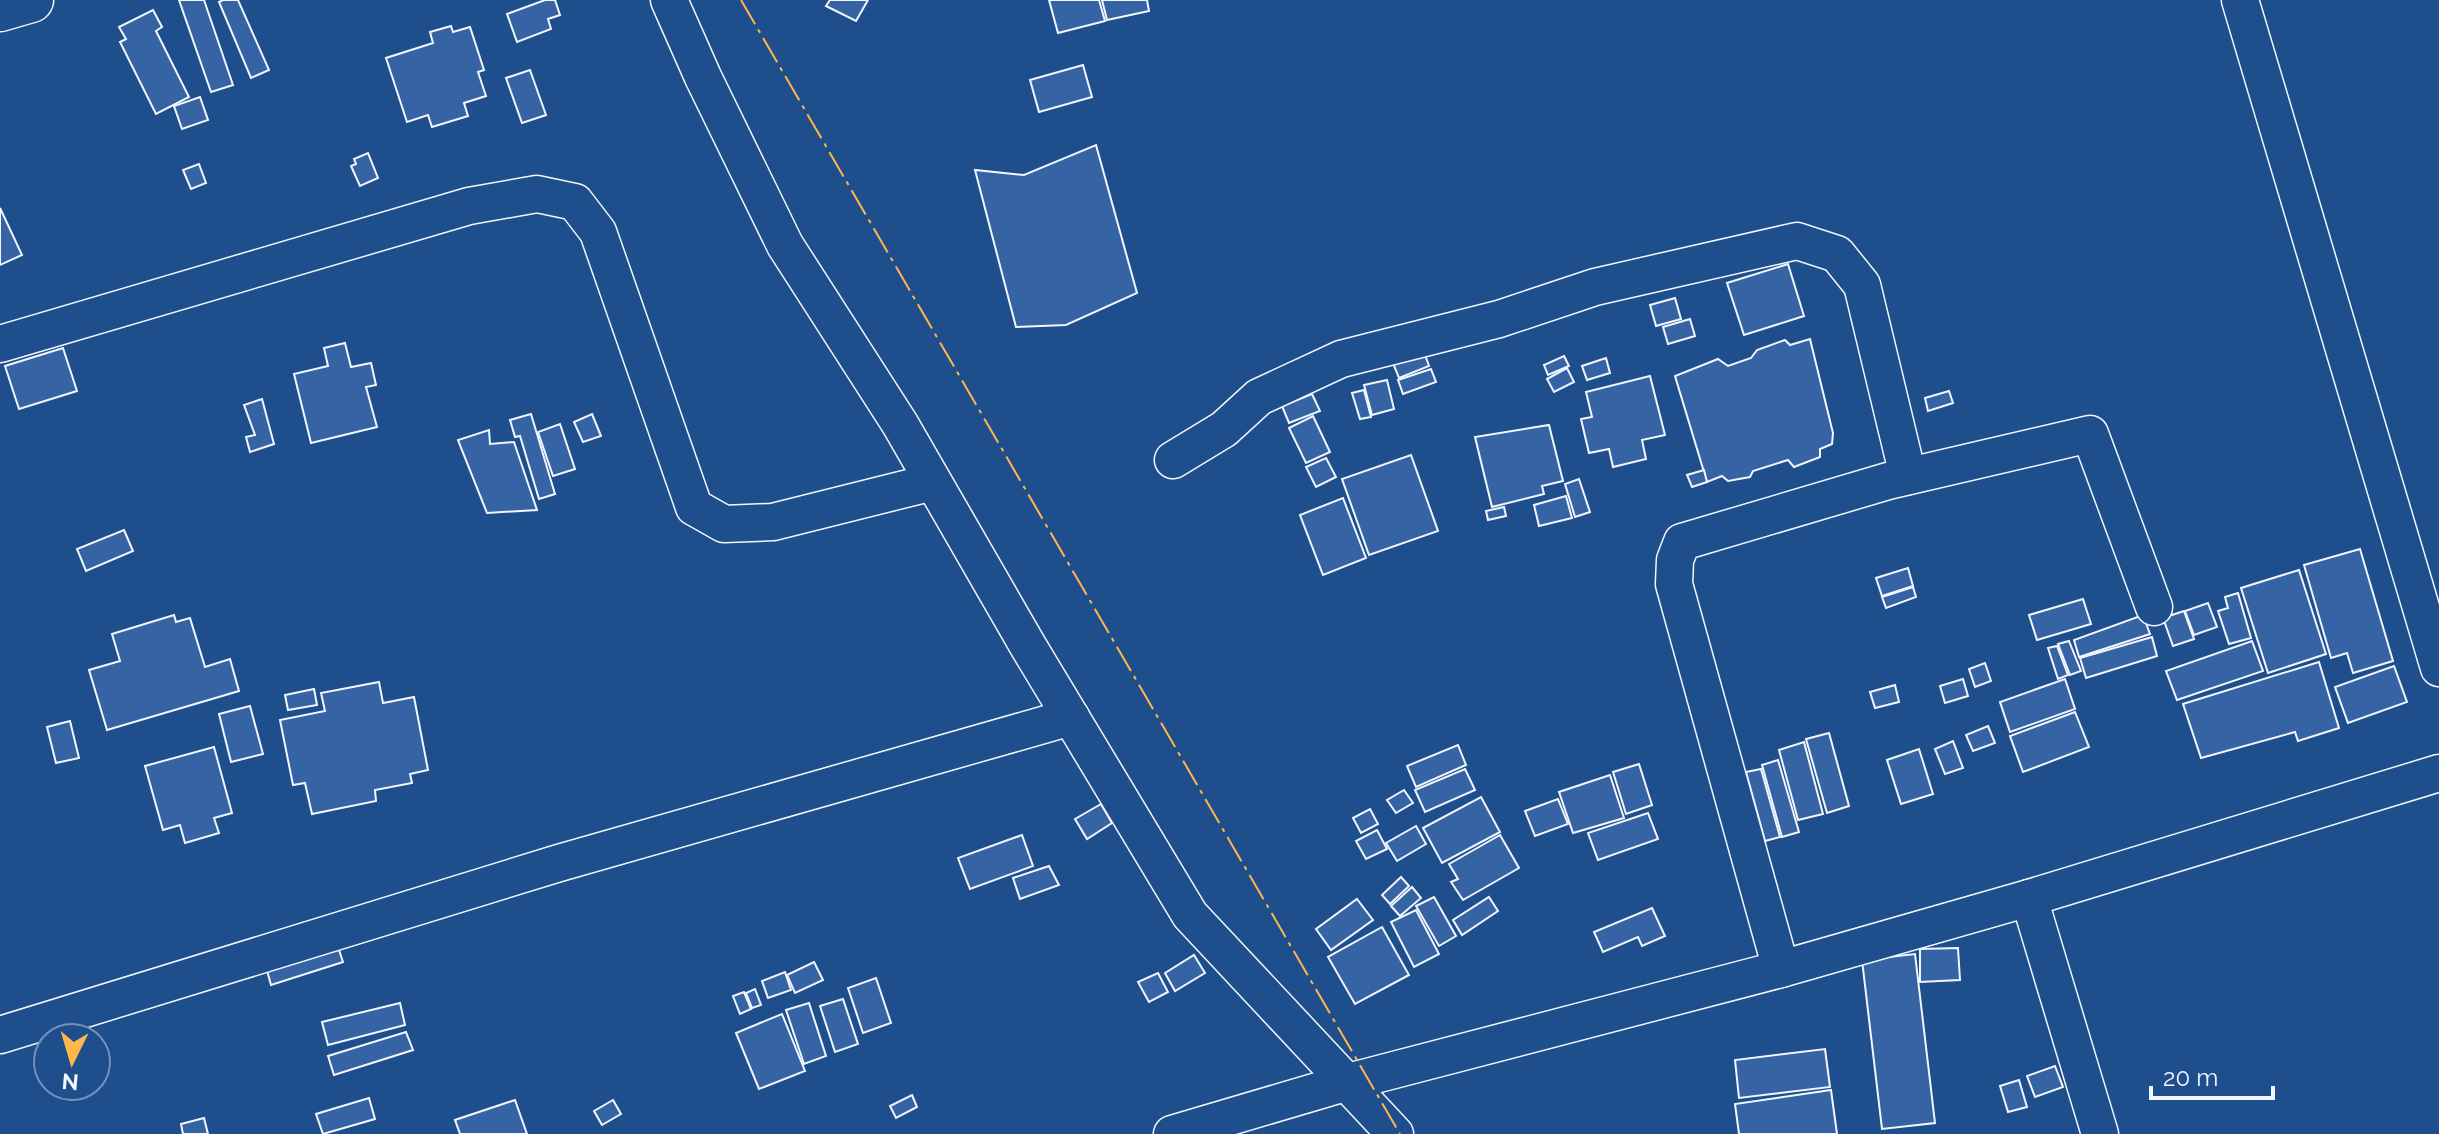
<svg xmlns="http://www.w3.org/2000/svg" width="2439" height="1134" viewBox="0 0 2439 1134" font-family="Raleway,sans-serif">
<rect width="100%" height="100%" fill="#1f4e8c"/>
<!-- building -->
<g fill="#3563a3" stroke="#f2f6ff" stroke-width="2">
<path d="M179,0h25l29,85 -22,7z"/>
<path d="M223,0h15l31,70 -18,8 -32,-76z"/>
<path d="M545,0h10l5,15 -12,4 3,10 -34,13 -10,-28z"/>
<path d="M830,0h38l-12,21 -30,-15z"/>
<path d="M1049,0h50l6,21 -47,12z"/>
<path d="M1102,0h45l2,11 -42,9z"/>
<path d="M153,10l9,17 -6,4 33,66 -33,17 -36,-72 6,-3 -7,-12z"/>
<path d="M451,26l2,6 17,-5 14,43 -6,2 8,24 -22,7 4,13 -36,11 -4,-12 -21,7 -21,-64 47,-15 -3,-11z"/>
<path d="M1083,65l9,32 -53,15 -9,-32z"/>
<path d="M530,70l16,45 -24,8 -16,-45z"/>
<path d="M200,97l8,23 -26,9 -8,-23z"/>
<path d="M1096,145l41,148 -71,32 -50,2 -41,-157 49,5z"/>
<path d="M368,153l10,25 -18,8 -9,-20 5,-2 -2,-5z"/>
<path d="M199,164l7,19 -15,6 -8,-19z"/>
<path d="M0,208l22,47 -22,10z"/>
<path d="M1788,264l16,52 -60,19 -17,-52z"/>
<path d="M1675,298l6,21 -25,7 -6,-21z"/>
<path d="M1690,319l5,17 -27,8 -5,-17z"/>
<path d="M1810,339l23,94 -1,11 -12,5v8l-26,10 -6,-7 -35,11 -3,6 -22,4 -6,-5 -15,6 -32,-106 43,-17 10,7 23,-8 6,-8 28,-10 5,5z"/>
<path d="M345,343l6,24 20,-4 5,22 -10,2 11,40 -66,16 -17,-69 34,-8 -4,-18z"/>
<path d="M63,348l14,43 -58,18 -14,-43z"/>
<path d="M1424,352l5,14 -30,12 -6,-15z"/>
<path d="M1564,356l5,10 -21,9 -4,-10z"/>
<path d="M1606,358l4,15 -23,7 -5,-14z"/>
<path d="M1567,368l7,14 -20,10 -7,-13z"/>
<path d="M1431,369l5,13 -33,12 -5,-14z"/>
<path d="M1650,376l15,59 -23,5 4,19 -33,8 -4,-18 -20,4 -8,-34 11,-2 -6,-25z"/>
<path d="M1387,380l7,29 -22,6 -8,-30z"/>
<path d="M1364,390l7,27 -11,2 -8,-26z"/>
<path d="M1949,391l4,12 -25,8 -3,-13z"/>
<path d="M1312,394l8,17 -31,12 -7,-17z"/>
<path d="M262,399l12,45 -24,8 -4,-15 9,-2 -11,-30z"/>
<path d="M531,414l24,80 -16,5 -19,-63 -5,1 -5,-17z"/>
<path d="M592,414l9,22 -18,6 -9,-20z"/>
<path d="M1313,416l17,36 -24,11 -17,-35z"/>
<path d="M560,424l15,45 -22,7 -15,-44z"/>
<path d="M1549,425l14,56 -21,5 2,8 -52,13 -17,-70z"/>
<path d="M489,430l1,14 24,-2 23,68 -50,3 -29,-73z"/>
<path d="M1411,455l27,76 -69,24 -27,-76z"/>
<path d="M1326,458l10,19 -20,10 -10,-20z"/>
<path d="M1704,470l3,12 -15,5 -5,-12z"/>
<path d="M1579,479l11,33 -15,5 -10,-33z"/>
<path d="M1566,496l6,22 -33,8 -5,-21z"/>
<path d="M1343,498l23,60 -43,17 -23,-60z"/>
<path d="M1504,507l2,9 -18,4 -2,-9z"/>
<path d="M124,530l9,21 -47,20 -9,-22z"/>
<path d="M2360,549l33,112 -40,12 -6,-20 -16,5 -27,-93z"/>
<path d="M1908,568l5,18 -31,10 -6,-18z"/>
<path d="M2299,570l27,84 -58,19 -27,-85z"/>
<path d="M1913,587l3,10 -30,11 -4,-11z"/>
<path d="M2238,593l13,45 -22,6 -11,-33 10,-3 -3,-11z"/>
<path d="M2083,599l8,25 -54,16 -8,-25z"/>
<path d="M2208,603l9,24 -23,8 -9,-24z"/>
<path d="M2184,611l10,28 -21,7 -10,-28z"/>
<path d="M174,615l2,7 14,-4 15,49 25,-8 9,32 -132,39 -18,-60 31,-9 -8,-27z"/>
<path d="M2143,615l7,19 -71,23 -5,-17z"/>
<path d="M2152,637l5,19 -71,22 -6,-20z"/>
<path d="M2069,641l12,30 -11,4 -12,-31z"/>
<path d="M2252,641l11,30 -86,29 -11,-29z"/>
<path d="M2057,646l11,29 -10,4 -10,-31z"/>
<path d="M2319,662l20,66 -41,13 -3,-9 -94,26 -18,-54z"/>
<path d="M1985,663l6,18 -16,6 -6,-18z"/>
<path d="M2394,666l13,36 -59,21 -13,-36z"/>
<path d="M1963,679l5,17 -23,7 -5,-17z"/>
<path d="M2065,679l10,30 -65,23 -10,-30z"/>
<path d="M379,682l4,21 31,-6 14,73 -18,4 2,9 -37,7 1,11 -64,13 -7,-31 -12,2 -13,-65 45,-9 -4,-18z"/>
<path d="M1895,685l4,17 -24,6 -5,-16z"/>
<path d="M314,689l3,16 -29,5 -3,-15z"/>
<path d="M250,706l13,48 -32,8 -12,-48z"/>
<path d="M2075,712l14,35 -66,25 -13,-36z"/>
<path d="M70,721l9,37 -23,5 -9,-36z"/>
<path d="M1988,726l7,17 -22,8 -7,-16z"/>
<path d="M1829,733l20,73 -22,7 -21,-74z"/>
<path d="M1953,741l10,27 -18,6 -10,-25z"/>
<path d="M1804,742l19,72 -25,6 -19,-70z"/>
<path d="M1458,745l8,20 -50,22 -9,-21z"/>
<path d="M214,747l18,66 -18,5 5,15 -34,10 -5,-18 -17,5 -18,-64z"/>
<path d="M1919,749l14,45 -32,10 -14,-44z"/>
<path d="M1778,760l21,72 -17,5 -20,-72z"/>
<path d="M1639,764l13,41 -26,9 -13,-42z"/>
<path d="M1465,769l10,21 -50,22 -10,-22z"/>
<path d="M1761,769l19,68 -15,4 -19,-69z"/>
<path d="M1610,775l14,43 -51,15 -14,-41z"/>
<path d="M1404,790l9,13 -17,10 -9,-13z"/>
<path d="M1481,797l19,35 -58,31 -19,-35z"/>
<path d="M1558,799l10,25 -33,12 -10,-25z"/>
<path d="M1101,804l11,19 -25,16 -12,-20z"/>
<path d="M1370,809l8,15 -17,9 -8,-15z"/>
<path d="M1648,813l10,26 -60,21 -10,-27z"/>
<path d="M1416,826l10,18 -29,17 -11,-18z"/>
<path d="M1377,830l10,19 -21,10 -10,-18z"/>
<path d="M1022,835l11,31 -63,23 -12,-31z"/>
<path d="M1500,835l19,33 -56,32 -12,-18 7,-3 -9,-15z"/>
<path d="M1049,866l10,19 -39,14 -7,-21z"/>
<path d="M1401,877l8,9 -19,18 -8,-9z"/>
<path d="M1412,887l9,11 -21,18 -9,-10z"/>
<path d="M1434,897l22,39 -17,10 -23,-40z"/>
<path d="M1489,897l9,14 -36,24 -9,-15z"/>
<path d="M1357,899l16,21 -42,30 -15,-21z"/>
<path d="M1652,908l13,28 -23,10 -4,-9 -35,15 -9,-20z"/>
<path d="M1416,910l23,44 -25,13 -23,-45z"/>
<path d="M1382,927l27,48 -54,29 -27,-47z"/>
<path d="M337,944l6,18 -72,23 -5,-18z"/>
<path d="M1958,948l2,32 -40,2v-33z"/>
<path d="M1915,954l20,169 -53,6 -20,-169z"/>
<path d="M1194,955l11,18 -30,18 -10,-18z"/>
<path d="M814,962l9,18 -28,13 -8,-18z"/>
<path d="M785,972l6,18 -23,8 -6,-17z"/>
<path d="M1158,973l10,19 -19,10 -11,-20z"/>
<path d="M876,978l15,45 -28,10 -15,-45z"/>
<path d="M755,989l6,16 -9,3 -6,-15z"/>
<path d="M744,992l7,17 -11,5 -7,-18z"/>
<path d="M843,999l15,45 -23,8 -15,-46z"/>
<path d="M400,1003l5,22 -77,20 -6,-23z"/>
<path d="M809,1003l17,53 -22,8 -18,-54z"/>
<path d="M782,1014l23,57 -46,18 -23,-56z"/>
<path d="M406,1032l7,18 -79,25 -6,-19z"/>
<path d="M1825,1049l5,38 -91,11 -4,-38z"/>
<path d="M2055,1066l8,21 -28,10 -8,-21z"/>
<path d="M2019,1080l8,27 -19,5 -8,-26z"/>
<path d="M1831,1090l6,44h-98l-4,-30z"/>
<path d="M912,1095l5,12 -21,11 -6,-12z"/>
<path d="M369,1098l6,21 -52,15 -7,-20z"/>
<path d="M515,1100l12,34h-67l-5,-14z"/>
<path d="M613,1100l8,14 -19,11 -8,-14z"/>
<path d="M204,1118l4,16h-25l-2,-10z"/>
</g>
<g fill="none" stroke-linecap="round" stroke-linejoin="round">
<defs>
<g id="street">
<path d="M669,0l34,77 82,168 115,179 128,222 162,269 205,219"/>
<path d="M2240,0l199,668"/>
<path d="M0,344l469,-138 68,-12 38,8 23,30 96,275 30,17 49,-2 160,-40"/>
<path d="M1173,460l51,-31 35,-32 82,-38 158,-40 96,-32 202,-46 40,13 25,31 46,191"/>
<path d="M2029,898l71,236"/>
<path d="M1781,969l-107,-385 1,-24 7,-18 206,-61 202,-47 64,173"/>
<path d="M0,1035l559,-172 512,-146"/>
<path d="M1172,1134l176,-52 433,-113 248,-71 410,-125"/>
</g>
<path id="secondary" d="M0,9l31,-9"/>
</defs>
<!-- street casing -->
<use href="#street" stroke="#f2f6ff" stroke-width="39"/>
<!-- secondary casing -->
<use href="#secondary" stroke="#f2f6ff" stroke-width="47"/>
<!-- street -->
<use href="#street" stroke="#1f4e8c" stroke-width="36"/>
<!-- secondary -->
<use href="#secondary" stroke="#1f4e8c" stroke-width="44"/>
<!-- power -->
<path stroke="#ffb74d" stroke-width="2" stroke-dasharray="28 6 4 6" stroke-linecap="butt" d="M741,0l659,1134"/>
</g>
<!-- north arrow -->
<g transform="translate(72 1062) rotate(185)"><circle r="38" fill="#1f4e8c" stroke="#7391ba" stroke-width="2"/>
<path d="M0-6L14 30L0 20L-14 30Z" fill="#ffb74d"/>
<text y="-12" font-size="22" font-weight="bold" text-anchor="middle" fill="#f2f6ff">N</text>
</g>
<!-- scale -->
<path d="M2151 1086v12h122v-12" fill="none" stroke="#f2f6ff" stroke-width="4"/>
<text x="2163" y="1086" font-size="24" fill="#f2f6ff" stroke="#1f4e8c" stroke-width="6" paint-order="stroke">20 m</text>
</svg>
